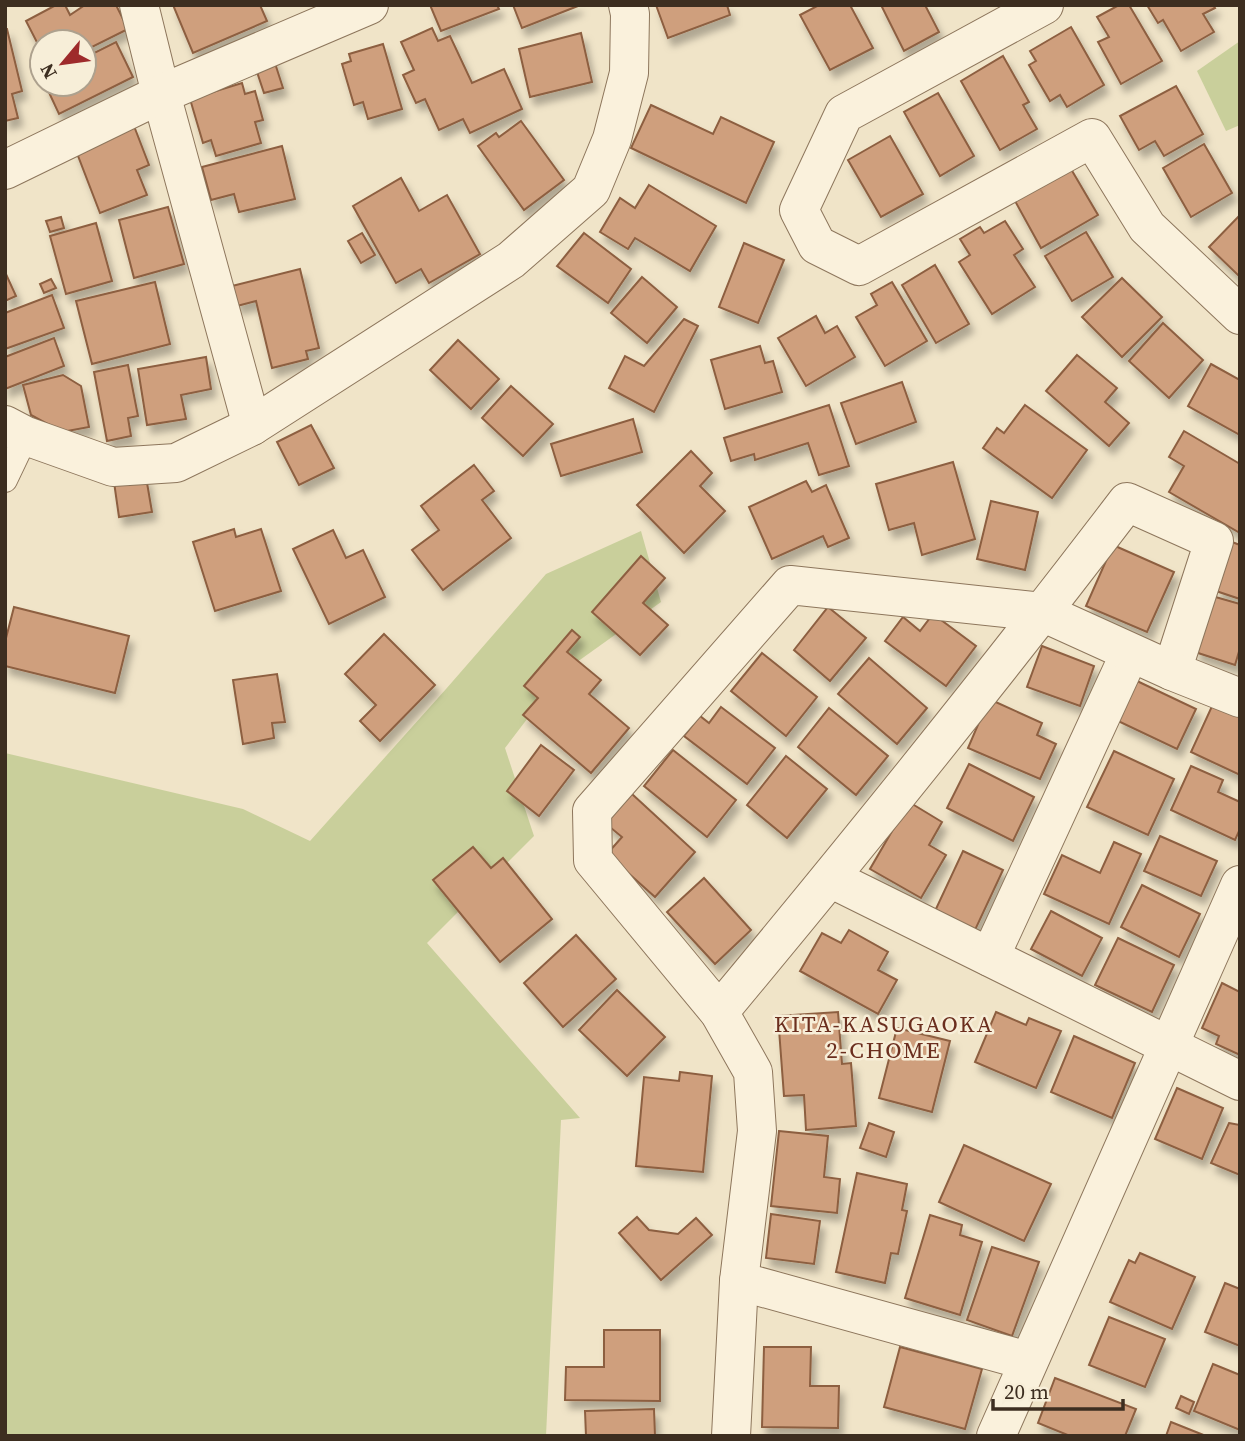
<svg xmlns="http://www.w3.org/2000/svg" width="1245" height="1441" viewBox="0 0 1245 1441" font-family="'Source Serif 4',serif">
<defs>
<filter id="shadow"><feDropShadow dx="4.5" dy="8" stdDeviation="3.5" flood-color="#0004"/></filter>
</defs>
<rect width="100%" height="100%" fill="#f0e4c8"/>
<!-- green -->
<g fill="#c9cf9b">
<path d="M1240,41v84l-14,6 -29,-60z"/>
<path d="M641,531l20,71 -98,70 -58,76 29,88 -107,107 153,175 -19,2 -15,316h-541v-683l238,56 67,32 136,-152 100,-115z"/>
</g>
<!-- building -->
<g fill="#cf9f7d" stroke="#8d5f41" stroke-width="2" filter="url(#shadow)">
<path d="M56,5h9l5,10 15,-10h31l12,24 -44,22v-9h-42v10l-16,-31z"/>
<path d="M173,5h87l7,16 -74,32z"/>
<path d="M430,5h67l2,4 -58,22z"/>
<path d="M513,5h65v1l-56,22z"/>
<path d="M656,5h71l3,10 -62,23z"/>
<path d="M819,5h31l23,43 -43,22 -30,-55z"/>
<path d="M881,5h44l14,27 -35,19z"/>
<path d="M1119,5h10l33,56 -41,23 -23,-42 11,-5 -12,-20z"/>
<path d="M1147,5h66l2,3 -12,6 11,18 -33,19 -18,-31 -5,3z"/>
<path d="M1071,27l33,58 -37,22 -7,-12 -10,6 -21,-36 7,-4 -6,-10z"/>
<path d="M432,28l6,13 12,-5 22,47 32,-14 18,40 -52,24 -7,-14 -24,11 -14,-31 -9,4 -13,-28 11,-5 -13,-28z"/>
<path d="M5,29h2l15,62 -10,3 6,24 -13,3z"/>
<path d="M581,33l11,49 -62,15 -11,-48z"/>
<path d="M116,42l17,35 -74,37 -14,-30h39v-26z"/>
<path d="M383,44l19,65 -34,10 -5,-17 -9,3 -12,-41 9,-3 -2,-7z"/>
<path d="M1003,56l26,46 -6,3 14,24 -37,21 -39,-69z"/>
<path d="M273,57l10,31 -19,5 -10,-30z"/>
<path d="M242,83l3,11 10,-3 8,29 -8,2 6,21 -45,13 -5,-16 -8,3 -13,-44z"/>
<path d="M1176,86l27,48 -39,22 -9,-15 -16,9 -19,-34z"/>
<path d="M938,93l36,63 -34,20 -36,-64z"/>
<path d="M651,105l62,29 8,-17 53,25 -28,61 -115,-55z"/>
<path d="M521,121l43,59 -40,30 -46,-64 18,-13 3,4z"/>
<path d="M134,126l15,39 -12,5 10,25 -47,18 -25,-65z"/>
<path d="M890,136l33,58 -42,23 -33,-57z"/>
<path d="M1204,144l28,49 -41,24 -28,-49z"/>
<path d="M282,146l13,53 -56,13 -5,-18 -23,6 -9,-33z"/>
<path d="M1071,169l27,46 -57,33 -26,-47z"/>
<path d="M401,178l18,33 28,-16 33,59 -51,29 -8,-14 -25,14 -43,-77z"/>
<path d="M649,185l67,41 -26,45 -55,-33 -7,11 -28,-17 20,-34 15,10z"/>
<path d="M168,207l16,57 -50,14 -15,-58z"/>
<path d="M1240,215v62l-31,-30z"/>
<path d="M61,217l3,11 -14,4 -4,-11z"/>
<path d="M1005,221l18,28 -9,6 21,32 -43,27 -33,-52 11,-7 -10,-16 20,-12 4,6z"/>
<path d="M96,223l16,58 -46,13 -16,-58z"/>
<path d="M1086,232l27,45 -41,24 -27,-45z"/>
<path d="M362,233l13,22 -14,8 -13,-22z"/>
<path d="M584,233l47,36 -23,34 -51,-37z"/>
<path d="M744,243l40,17 -26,63 -39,-16z"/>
<path d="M935,265l34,59 -33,19 -34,-58z"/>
<path d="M300,269l19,79 -13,3 2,8 -36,9 -16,-67 -19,5 -5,-20z"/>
<path d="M5,272l11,24 -11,5z"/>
<path d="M642,277l35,30 -30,36 -36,-30z"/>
<path d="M1122,278l40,39 -40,40 -40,-40z"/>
<path d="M51,279l5,9 -12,5 -4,-9z"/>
<path d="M155,282l15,62 -78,20 -16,-63z"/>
<path d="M892,282l35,59 -42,25 -29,-49 21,-12 -6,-11z"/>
<path d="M52,295l12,33 -59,21v-36z"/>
<path d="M816,316l9,17 12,-7 18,31 -49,29 -28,-48z"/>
<path d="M684,319l14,7 -44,86 -45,-24 16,-32 19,10z"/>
<path d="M1163,323l40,37 -34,38 -40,-37z"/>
<path d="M54,338l10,28 -59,23v-32z"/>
<path d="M458,340l41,39 -28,30 -41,-39z"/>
<path d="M760,346l5,17 8,-2 9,31 -57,17 -14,-49z"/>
<path d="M1077,355l40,33 -12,14 24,21 -20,23 -63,-55z"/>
<path d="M206,357l5,32 -30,6 5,24 -39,6 -9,-56z"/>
<path d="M1211,364l29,16v55l-52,-29z"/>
<path d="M128,365l10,51 -10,2 3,18 -24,5 -13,-69z"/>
<path d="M63,375l18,11 8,41 -27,5 -31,-17 -8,-30z"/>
<path d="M902,382l14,40 -60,22 -15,-41z"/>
<path d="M511,386l42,38 -30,32 -41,-38z"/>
<path d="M829,405l20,61 -30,9 -11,-32 -53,17 -1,-6 -23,7 -7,-23z"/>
<path d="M1025,405l62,45 -35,48 -69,-50 14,-20 7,5z"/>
<path d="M633,419l9,33 -81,24 -10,-32z"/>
<path d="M311,425l23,43 -35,17 -22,-43z"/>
<path d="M1184,431l56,33v69l-71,-41 15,-26 -15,-9z"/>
<path d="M691,451l21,22 -12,13 25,25 -41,42 -47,-48z"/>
<path d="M953,462l22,77 -53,16 -8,-32 -25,7 -13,-46z"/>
<path d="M474,465l20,26 -12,9 29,38 -68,52 -31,-40 27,-20 -18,-24z"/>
<path d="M146,477l6,35 -33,5 -5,-35z"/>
<path d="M806,481l6,11 14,-7 23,53 -21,9 -5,-11 -51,23 -23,-52z"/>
<path d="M991,501l47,11 -13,58 -48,-11z"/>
<path d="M234,529l2,8 25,-8 20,62 -66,20 -22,-69z"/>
<path d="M333,530l13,28 17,-8 22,47 -56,27 -36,-75z"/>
<path d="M1232,542l8,3v54l-24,-8z"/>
<path d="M1113,545l61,27 -27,60 -61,-26z"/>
<path d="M641,556l24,22 -22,25 25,22 -28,30 -48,-43z"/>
<path d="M1212,596l28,8v44l-5,17 -40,-13z"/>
<path d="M14,607l115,29 -14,57 -110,-27v-24z"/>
<path d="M828,607l38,31 -36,43 -36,-31z"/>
<path d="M933,614l43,32 -30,40 -61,-45 18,-24 17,14z"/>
<path d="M572,630l8,7 -13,15 34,28 -12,14 40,34 -38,45 -68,-58 15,-17 -14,-12z"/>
<path d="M384,634l51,51 -55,56 -20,-20 16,-16 -31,-31z"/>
<path d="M1042,646l52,20 -14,40 -53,-19z"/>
<path d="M762,653l55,44 -31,39 -55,-45z"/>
<path d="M869,658l58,50 -30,36 -59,-50z"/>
<path d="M277,674l8,48 -13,1 2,15 -31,6 -10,-64z"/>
<path d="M1137,681l59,28 -19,40 -59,-28z"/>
<path d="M989,699l53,24 -5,12 19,9 -16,35 -72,-31z"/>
<path d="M1213,704l27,12v59l-49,-23z"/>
<path d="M721,707l54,41 -28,36 -63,-48 16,-20 9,7z"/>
<path d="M829,708l59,48 -32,39 -58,-48z"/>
<path d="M541,745l33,25 -35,46 -32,-25z"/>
<path d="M673,750l63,50 -29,37 -63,-51z"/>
<path d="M1114,751l60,28 -26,56 -61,-28z"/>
<path d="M786,756l41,33 -40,49 -40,-33z"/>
<path d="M969,764l65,33 -21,44 -66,-33z"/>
<path d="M1191,766l32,14 -5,12 22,10v27l-5,11 -64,-30z"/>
<path d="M632,794l63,58 -40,45 -48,-43 15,-17 -17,-14z"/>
<path d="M909,802l33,20 -13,23 17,10 -25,43 -51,-29z"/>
<path d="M1160,836l57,25 -16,35 -57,-25z"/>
<path d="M1114,842l27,12 -32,70 -65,-30 18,-39 38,18z"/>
<path d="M473,847l18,21 12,-10 49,61 -52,43 -67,-82z"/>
<path d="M963,851l40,19 -28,60 -40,-19z"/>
<path d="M704,878l47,52 -36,34 -48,-52z"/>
<path d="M1142,885l58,29 -21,43 -58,-30z"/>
<path d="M1051,911l51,27 -20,38 -51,-27z"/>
<path d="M849,930l39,22 -10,18 19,10 -19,34 -78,-43 22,-38 19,10z"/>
<path d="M576,935l40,44 -53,48 -39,-44z"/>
<path d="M1118,938l56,27 -22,47 -57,-27z"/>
<path d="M1222,983l18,9v63l-24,-11 3,-8 -17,-8z"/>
<path d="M617,990l48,47 -38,39 -48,-46z"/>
<path d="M838,1012l4,52 9,-1 5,63 -50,4 -2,-35 -20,1 -6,-80z"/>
<path d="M996,1012l30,13 3,-7 32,13 -25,57 -61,-26z"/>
<path d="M897,1028l53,13 -18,71 -53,-14z"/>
<path d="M1074,1036l61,27 -23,55 -61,-26z"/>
<path d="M680,1072l32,4 -9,96 -67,-6 8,-89 35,4z"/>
<path d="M1177,1088l46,20 -21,51 -47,-20z"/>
<path d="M869,1123l25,9 -8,25 -26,-9z"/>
<path d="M1229,1123l11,2v50l-29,-12z"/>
<path d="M779,1131l49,5 -4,41 16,2 -3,34 -66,-7z"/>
<path d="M964,1145l87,39 -27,57 -85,-39z"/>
<path d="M857,1173l50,11 -5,26 5,1 -9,43 -7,-1 -6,30 -49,-11z"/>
<path d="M771,1214l49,7 -6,43 -48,-6z"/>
<path d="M930,1215l32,10 -2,10 22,7 -22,73 -55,-17z"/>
<path d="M637,1217l12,13 29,4 18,-16 16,17 -51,45 -42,-47z"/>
<path d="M992,1247l47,15 -27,74 -45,-16z"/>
<path d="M1140,1253l55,24 -23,52 -62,-27 19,-42 6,3z"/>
<path d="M1225,1283l15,6v57l-35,-14z"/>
<path d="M1109,1317l56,22 -20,48 -56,-22z"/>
<path d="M604,1330h56v71l-95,-1 1,-33h38z"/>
<path d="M764,1347h47l-1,39h29l-1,42 -76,-1z"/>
<path d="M900,1347l82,22 -17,60 -81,-22z"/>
<path d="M1213,1364l27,11v55l-46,-19z"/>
<path d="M1055,1378l81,31 -11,27h-55l-32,-13z"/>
<path d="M1181,1396l13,6 -5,12 -13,-6z"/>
<path d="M654,1409l1,27h-69l-1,-25z"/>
<path d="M1171,1422l35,14h-40z"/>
</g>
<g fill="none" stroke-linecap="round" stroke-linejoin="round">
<defs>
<path id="lane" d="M5,480l21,-44"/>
<g id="street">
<path d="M139,5l22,89 91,332"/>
<path d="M1044,5l-200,109 -45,96 18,35 42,21 233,-128 55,89 93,88"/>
<path d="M5,170l156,-76 208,-89"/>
<path d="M5,425l21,11 87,31 63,-4 76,-37 259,-166 80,-70 21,-51 17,-66 1,-59 -2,-9"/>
<path d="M830,878l410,203"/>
<path d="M990,957l140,-304"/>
<path d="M719,1012c139,-167 276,-337 408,-510l87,39 -42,130"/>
<path d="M739,1281l289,80"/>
<path d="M731,1436l8,-155 18,-150 -4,-59 -34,-60 -126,-152 -1,-49 198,-226 252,27 130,59 68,27"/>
<path d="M996,1436l244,-551"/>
</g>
</defs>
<!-- lane casing -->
<use href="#lane" stroke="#8d765c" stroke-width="26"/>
<!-- street casing -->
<use href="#street" stroke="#8d765c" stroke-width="40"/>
<!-- lane -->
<use href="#lane" stroke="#faf1dc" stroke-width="24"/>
<!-- street -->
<use href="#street" stroke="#faf1dc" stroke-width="38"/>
</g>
<g text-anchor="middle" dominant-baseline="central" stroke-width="5" stroke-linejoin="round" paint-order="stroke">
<!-- neighbourhood labels -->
<g font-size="23" letter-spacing="2" fill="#6b2e1e" stroke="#f7eed8">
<text x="884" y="1024">KITA-KASUGAOKA<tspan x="884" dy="26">2-CHOME</tspan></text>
</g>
</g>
<!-- border -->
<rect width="1245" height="1441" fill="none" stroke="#3d2e20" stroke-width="14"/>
<!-- north arrow -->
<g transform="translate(63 63) rotate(241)"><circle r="33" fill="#f7eed8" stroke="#ada18e" stroke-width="2"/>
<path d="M0-5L12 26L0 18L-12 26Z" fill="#9e2a2b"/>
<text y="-10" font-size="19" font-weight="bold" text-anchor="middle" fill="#3d2e20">N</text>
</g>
<!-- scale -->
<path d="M993 1399v10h130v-10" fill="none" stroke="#3d2e20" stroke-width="3.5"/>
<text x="1004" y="1399" font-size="21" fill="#3d2e20" stroke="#f7eed8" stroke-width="5" paint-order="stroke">20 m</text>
</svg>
